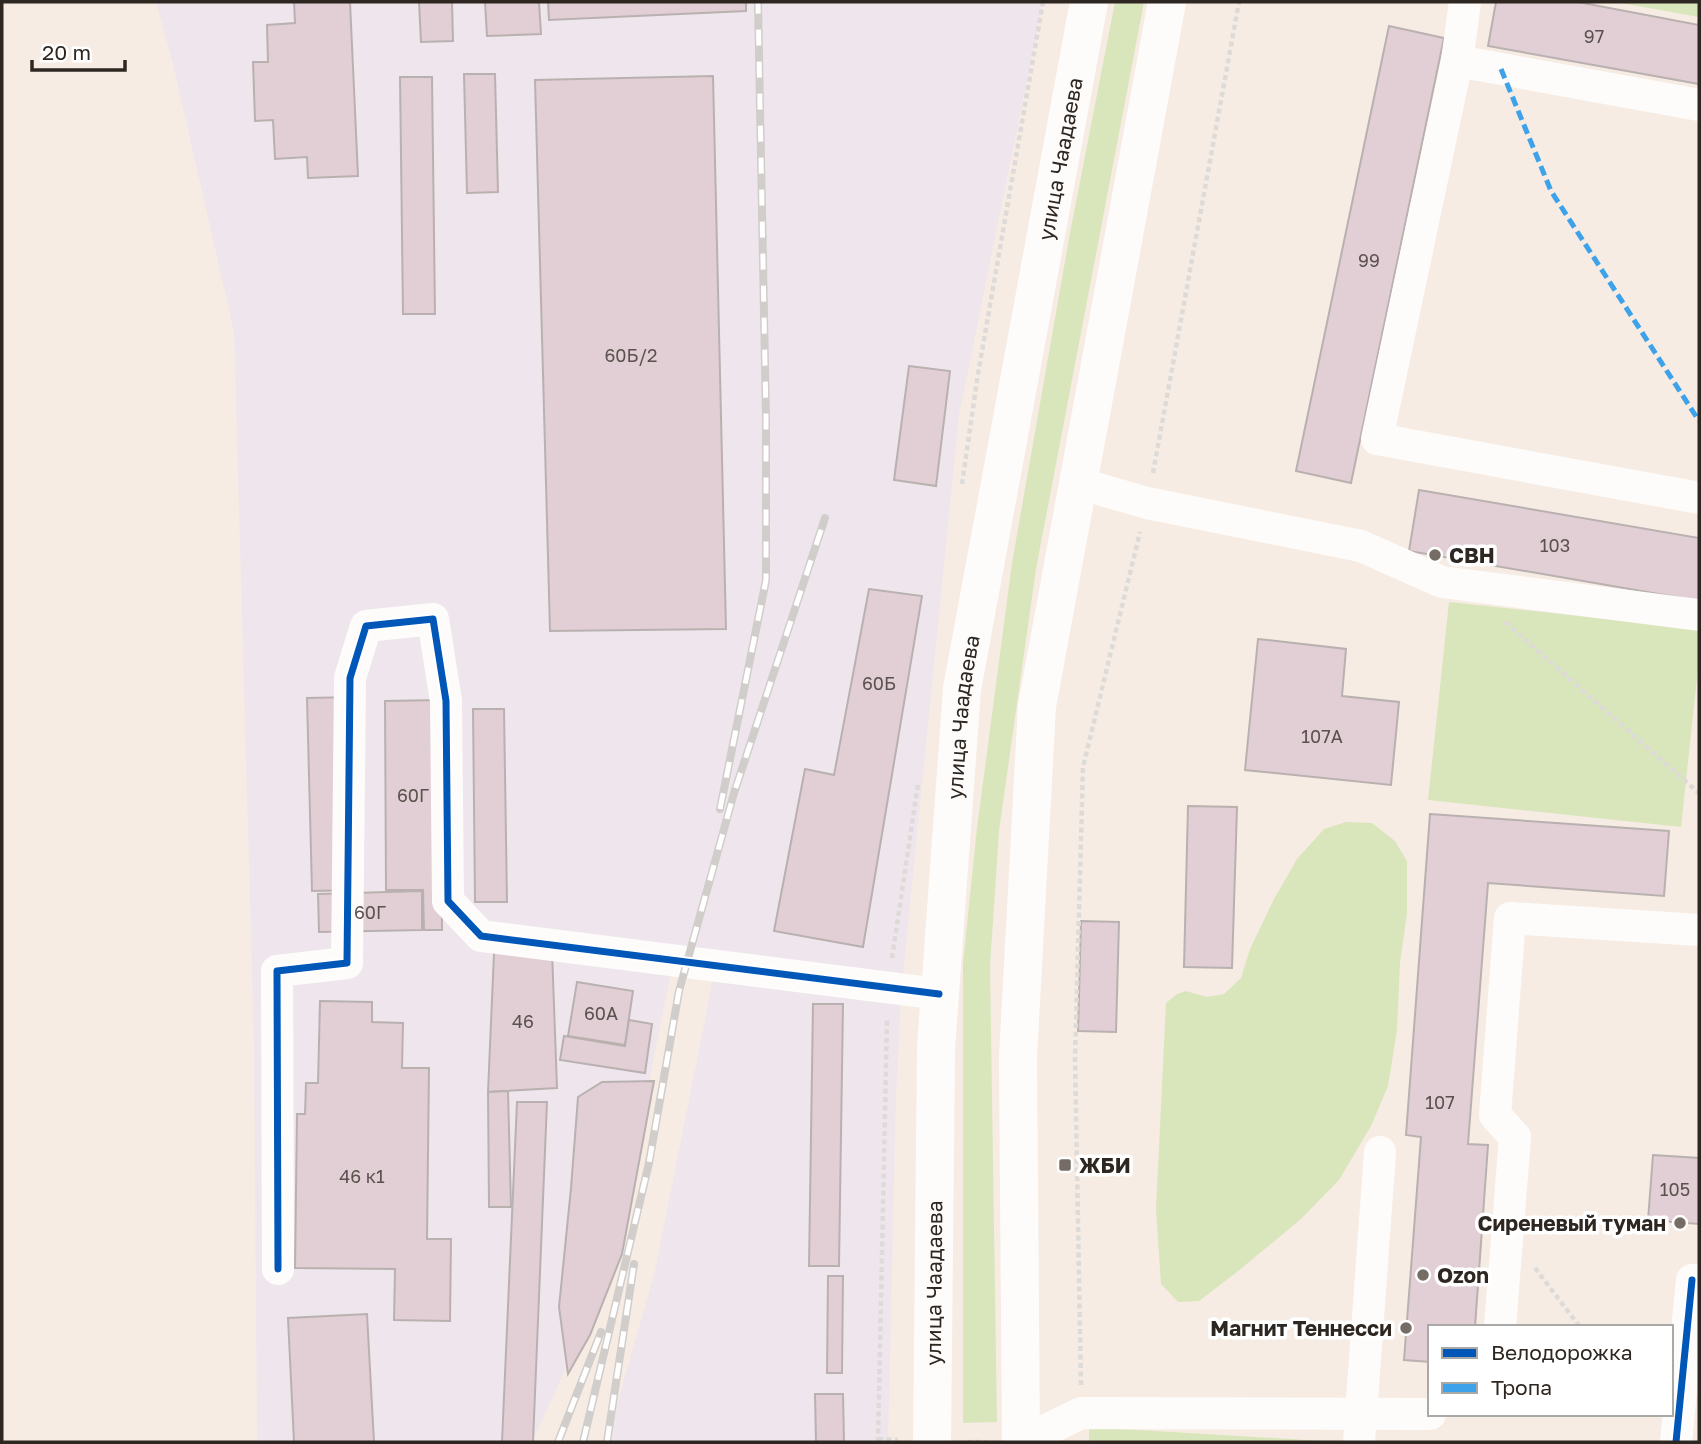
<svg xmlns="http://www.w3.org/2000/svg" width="1701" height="1444" viewBox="0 0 1701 1444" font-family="'Golos Text',sans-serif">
<rect width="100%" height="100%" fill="#f6ece3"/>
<!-- industrial -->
<path fill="#efe6ed" d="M156,2h887l-84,413 -58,580 -5,102 -8,345h-282l48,-167 60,-301 -41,-12 -62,308 -79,172h-275l-3,-398 -20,-712 -61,-268z"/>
<!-- green -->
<g fill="#d9e6bc">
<path d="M1115,2h29l-108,567 -37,262 -9,135 7,456 -34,1v-460l14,-135 35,-265 58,-330z"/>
<path d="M1615,2h84v15z"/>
<path d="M1449,602l250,27v31l-18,167 -253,-27z"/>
<path d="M1346,822l26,1 23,18 12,20v52l-7,50 -3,67 -9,56 -17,40 -32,54 -38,39 -64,53 -38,29 -21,1 -17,-18 -5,-75 10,-206 11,-9 9,-3 21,6 17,-3 17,-16 9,-29 24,-50 23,-40 27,-30z"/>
<path d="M1089,1427l252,15h-252z"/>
</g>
<!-- building -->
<g fill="#e2ced5" stroke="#b9b1af" stroke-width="2">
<path d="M294,2h56l8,174 -50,2 -1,-21 -32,2 -2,-39 -18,1 -2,-59h15l-1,-37 28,-2z"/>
<path d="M419,2h33l1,39 -32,1z"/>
<path d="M485,2h54l2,32 -54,2z"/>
<path d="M548,2h198v9l-197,9z"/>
<path d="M1496,2h82l121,23v59l-211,-38z"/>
<path d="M1389,26l55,12 -93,445 -55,-12z"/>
<path d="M464,74h31l3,118 -31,1z"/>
<path d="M713,76l13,553 -176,2 -15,-551z"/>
<path d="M400,77h32l3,237h-32z"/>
<path d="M909,366l41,5 -14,115 -42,-6z"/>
<path d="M1419,490l280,48v63l-290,-50z"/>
<path d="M869,589l53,7 -59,351 -89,-16 31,-162 29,6z"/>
<path d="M1258,639l88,10 -4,47 57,6 -8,83 -146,-15z"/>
<path d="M356,697l5,193 -49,1 -5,-193z"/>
<path d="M440,700l2,230h-18l-1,-40h-37l-1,-189z"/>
<path d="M473,709h31l3,193h-32z"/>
<path d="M1188,806l49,1 -5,161 -48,-1z"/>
<path d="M1430,814l239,17 -5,65 -176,-13 -20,261 20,1 -13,182h-45v35l-26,-2 17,-223 -15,-2z"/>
<path d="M422,891v39l-103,2 -1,-38z"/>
<path d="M1081,921l38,1 -3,110 -38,-1z"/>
<path d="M552,951l5,137 -69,4 6,-139z"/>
<path d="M577,982l56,9 -8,54 -57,-9z"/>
<path d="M320,1001l52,1v20l31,1 -1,45h27l-2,171h24l-1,82 -56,-1 1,-51 -100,-1 2,-154h8l1,-31h12z"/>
<path d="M813,1004h30l-4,262h-30z"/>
<path d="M629,1020l23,4 -7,49 -85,-13 4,-24 61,10z"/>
<path d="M654,1081l-32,173 -32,81 -22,39 -9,-67 12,-119 7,-91 24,-15z"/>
<path d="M508,1091l3,116h-22l-1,-115z"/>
<path d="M517,1102h30l-14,340h-31z"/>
<path d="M1653,1155l46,3v66l-51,-4z"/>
<path d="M828,1276h15l-1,97h-15z"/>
<path d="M367,1314l7,128h-80l-6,-124z"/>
<path d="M815,1394h28l1,48h-28z"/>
</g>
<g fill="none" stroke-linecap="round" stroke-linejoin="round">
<!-- path -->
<g stroke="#dddad8" stroke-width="4.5" stroke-dasharray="5 3.5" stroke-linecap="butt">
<path d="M1153,473l86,-471"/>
<path d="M962,484l16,-110 65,-372"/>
<path d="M1505,622l194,171"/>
<path d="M892,958l26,-174"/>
<path d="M1535,1268l45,59"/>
<path d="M1081,1385l-6,-326 8,-292 57,-235"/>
<path d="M878,1439l20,1"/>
<path d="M878,1442l9,-423"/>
<path d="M967,1442h19"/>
</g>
<!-- minor -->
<g stroke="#fefcfb" stroke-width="32">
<path d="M1457,61l8,-59"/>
<path d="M1699,105l-242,-44 -80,378 322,59"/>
<path d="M1078,483l69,20 214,43 81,36 257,33"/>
<path d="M278,1269l-1,-298 70,-8 3,-285 16,-52 67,-7 13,82 2,200 33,35 458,58"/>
<path d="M1500,1327l15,-190 -20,-22 15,-197 189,12"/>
<path d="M1022,1442l59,-29 349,1"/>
<path d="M1359,1442l21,-290"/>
<path d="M1676,1442l16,-162h7"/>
</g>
<!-- major -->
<g stroke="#fefcfb" stroke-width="38">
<path id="s1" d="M932,1442l4,-394 26,-359 127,-687"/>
<path d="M1021,1442l-3,-385 19,-351 130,-704"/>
</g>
<defs>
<g id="rail">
<path d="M720,809l46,-229v-163l-8,-415"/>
<path d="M558,1442l43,-110"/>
<path d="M583,1442l66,-279 30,-172 55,-198 91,-275"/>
<path d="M607,1442l27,-178"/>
</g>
</defs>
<!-- rail casing -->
<use href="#rail" stroke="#d1cdcb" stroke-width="8"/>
<!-- rail -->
<use href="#rail" stroke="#fff" stroke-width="5" stroke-dasharray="16" stroke-linecap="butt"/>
<!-- quiet -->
<path stroke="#3ea2ea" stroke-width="5" stroke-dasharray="10 5" stroke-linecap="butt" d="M1501,69l50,122 148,230"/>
<defs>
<g id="cycleway">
<path d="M278,1269l-1,-298 70,-8 3,-285 16,-52 67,-7 13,82 2,200 33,35 458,58"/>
<path d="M1676,1442l16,-162"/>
</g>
</defs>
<!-- cycleway casing -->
<use href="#cycleway" stroke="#fff" stroke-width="11"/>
<!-- cycleway -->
<use href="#cycleway" stroke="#0057b8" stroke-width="7"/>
</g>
<!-- markers -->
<g fill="#746c65" stroke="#fff" stroke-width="2.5">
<circle cx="1435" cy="555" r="7"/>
<rect x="1058" y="1158" width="14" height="14" rx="3.5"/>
<circle cx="1680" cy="1223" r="7"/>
<circle cx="1423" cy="1275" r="7"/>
<circle cx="1406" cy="1328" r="7"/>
</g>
<g text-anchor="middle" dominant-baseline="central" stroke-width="7" stroke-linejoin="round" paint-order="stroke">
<!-- number labels -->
<g font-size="18" fill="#5b514e">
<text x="1594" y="36">97</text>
<text x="1369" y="260">99</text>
<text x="631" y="355">60Б/2</text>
<text x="1555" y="545">103</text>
<text x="879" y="683">60Б</text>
<text x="1322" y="736">107А</text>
<text x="413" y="795">60Г</text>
<text x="370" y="912">60Г</text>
<text x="601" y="1013">60А</text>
<text x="523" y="1021">46</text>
<text x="1440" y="1102">107</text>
<text x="362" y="1176">46 к1</text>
<text x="1675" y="1189">105</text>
</g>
<!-- street labels -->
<g font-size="21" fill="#2e2721" stroke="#fff">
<text stroke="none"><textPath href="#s1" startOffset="1293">улица Чаадаева</textPath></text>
<text stroke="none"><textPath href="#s1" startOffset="726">улица Чаадаева</textPath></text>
<text stroke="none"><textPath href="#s1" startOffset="159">улица Чаадаева</textPath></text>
</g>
<!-- poi labels -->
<g font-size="21" font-weight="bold" fill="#2e2721" stroke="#fff" text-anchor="start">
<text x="1449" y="555">СВН</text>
<text x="1079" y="1165">ЖБИ</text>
<text x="1666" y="1223" text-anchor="end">Сиреневый туман</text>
<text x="1437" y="1275">Ozon</text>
<text x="1392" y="1328" text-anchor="end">Магнит Теннесси</text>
</g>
</g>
<!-- border -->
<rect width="1701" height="1444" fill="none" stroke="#2e2721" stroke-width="7"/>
<!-- legend -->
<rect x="1428" y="1325" width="245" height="91" fill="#ffffff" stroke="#aba9a6" stroke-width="2"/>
<rect x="1442" y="1348" width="35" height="10" fill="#0057b8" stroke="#aba9a6" stroke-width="2"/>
<text x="1491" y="1360" font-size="21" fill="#2e2721">Велодорожка</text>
<rect x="1442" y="1383" width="35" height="10" fill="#3ea2ea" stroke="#aba9a6" stroke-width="2"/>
<text x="1491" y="1395" font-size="21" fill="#2e2721">Тропа</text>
<!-- scale -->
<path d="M32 60v10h93v-10" fill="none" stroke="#2e2721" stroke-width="3.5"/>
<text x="42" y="60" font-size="21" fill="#2e2721" stroke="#ffffff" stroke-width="5" paint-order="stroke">20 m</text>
</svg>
